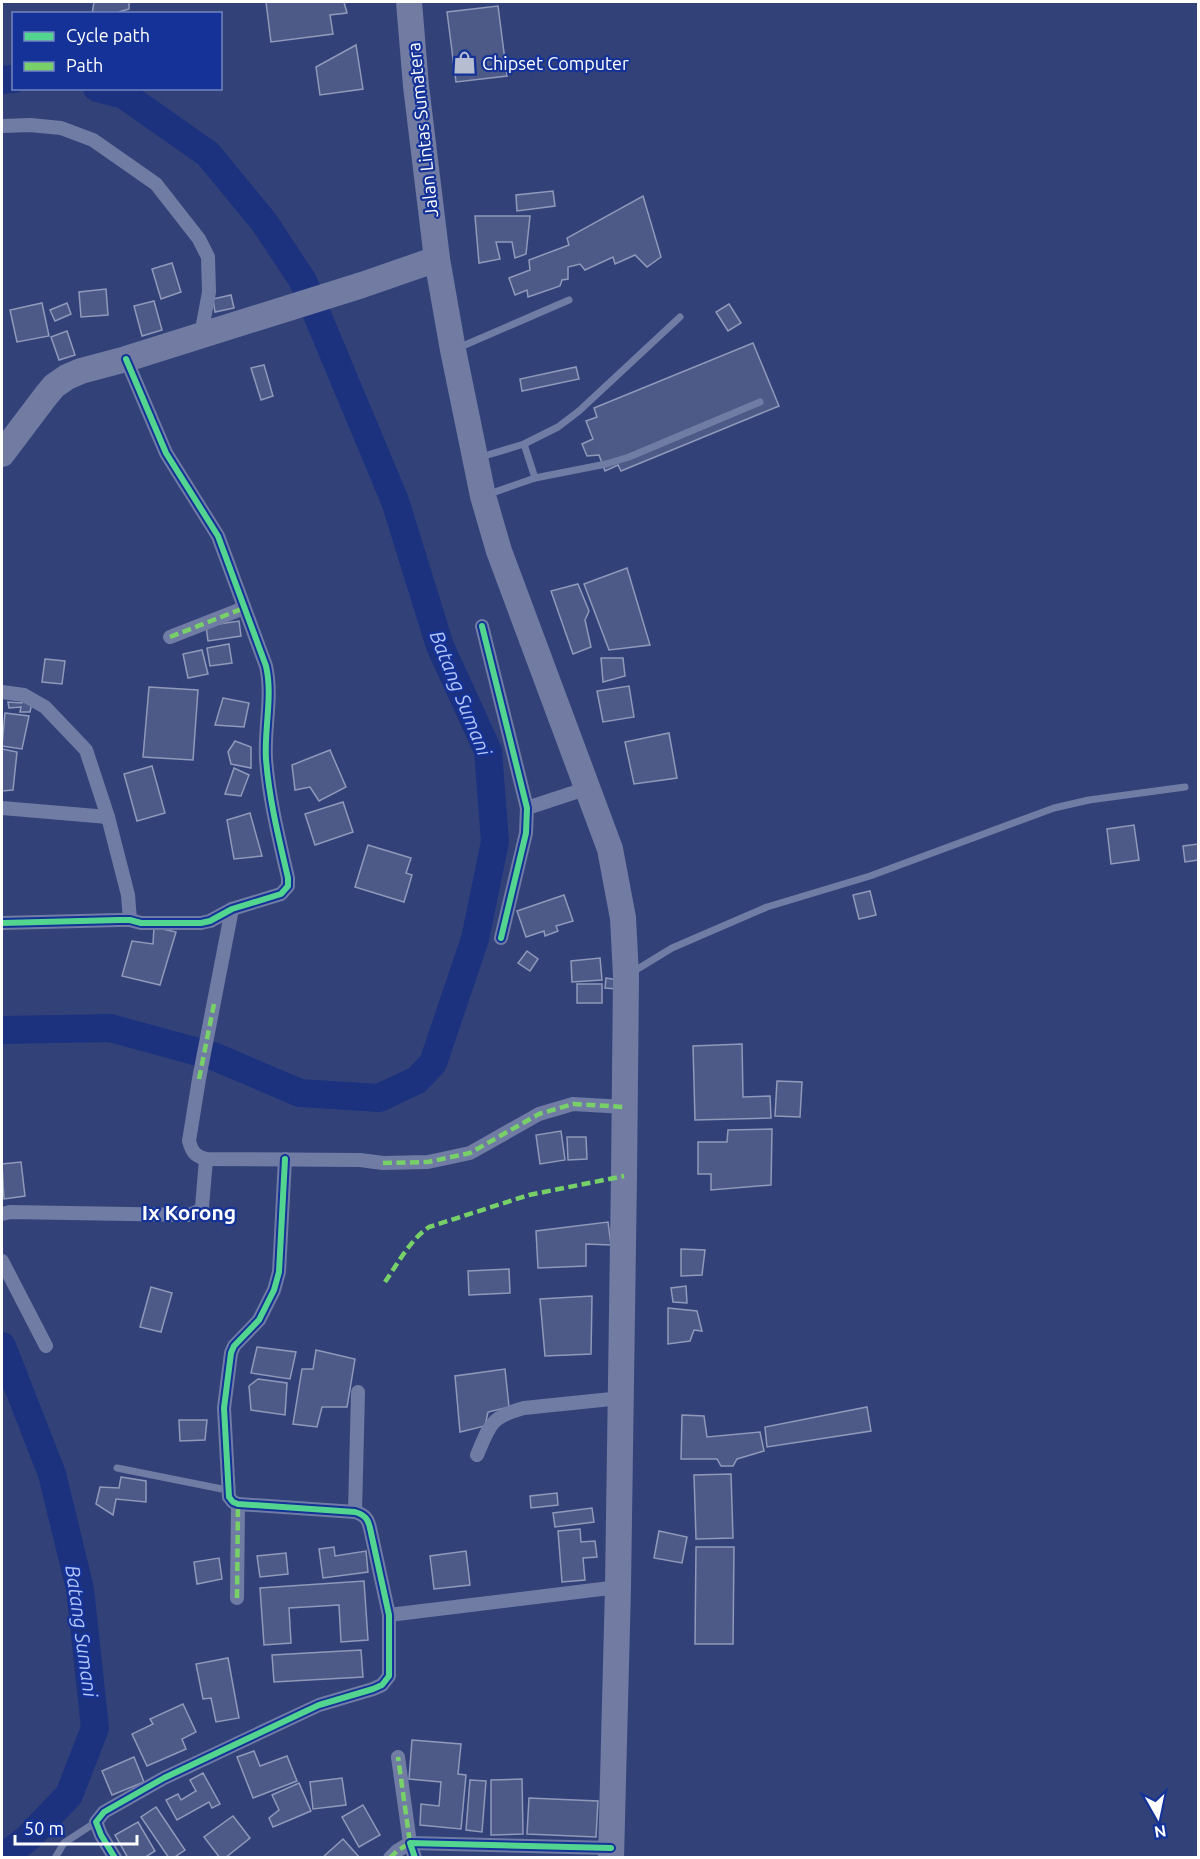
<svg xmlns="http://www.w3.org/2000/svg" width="1200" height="1859" viewBox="0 0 1200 1859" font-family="Ubuntu,sans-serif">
<rect width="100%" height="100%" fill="#324279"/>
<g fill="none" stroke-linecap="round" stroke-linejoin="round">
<!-- river -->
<g stroke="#1c327e" stroke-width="28">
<path d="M2,80l12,-1"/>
<path d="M2,1030l108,-2 103,28 87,37 79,5 38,-18 16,-17 42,-124 20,-97 -7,-91 -48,-105 -45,-145 -92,-220 -39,-59 -56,-68 -84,-59 -27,-7"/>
<path d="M2,1346l50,128 28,115 15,139 -26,67 -41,43 -26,20"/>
</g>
</g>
<!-- building -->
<g fill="#4d5a87" stroke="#9099b9" stroke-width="1.5">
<path d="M94,2h35v7l-10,3 -1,2h-26z"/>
<path d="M266,2h78l3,11 -17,2 3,19 -62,8z"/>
<path d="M498,6l9,70 -51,6 -9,-70z"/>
<path d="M356,45l7,44 -43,6 -4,-28z"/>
<path d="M553,191l2,15 -38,5 -1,-16z"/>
<path d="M643,196l18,61 -14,10 -12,-12 -20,9 -2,-7 -28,13 -5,-6 -12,3v12l-6,1 -2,6 -32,11 -1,-7 -12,5 -6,-17 21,-8 -1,-10 40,-15 -2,-7z"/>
<path d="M475,216h55l-4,38 -11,4 -3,-16h-16l4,17 -21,4z"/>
<path d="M172,263l9,29 -20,7 -9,-30z"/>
<path d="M106,289l2,26 -27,2 -2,-25z"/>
<path d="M231,295l3,13 -19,4 -2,-13z"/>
<path d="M154,301l8,29 -20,6 -8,-30z"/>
<path d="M42,303l7,33 -32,6 -7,-32z"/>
<path d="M67,303l4,11 -16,7 -5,-11z"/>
<path d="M729,304l12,19 -13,8 -12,-19z"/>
<path d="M67,331l8,24 -16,5 -8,-23z"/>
<path d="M753,343l26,63 -158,65 -3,-6 -13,6 -6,-16 -12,1 -5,-12 11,-5 -7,-18 11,-4 -3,-9z"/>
<path d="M264,365l9,31 -12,4 -10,-32z"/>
<path d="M576,367l3,12 -57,12 -2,-12z"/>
<path d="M627,568l23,77 -41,5 -25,-66z"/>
<path d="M578,584l11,27 -4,9 6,27 -18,7 -22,-63z"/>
<path d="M239,621l2,15 -33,5 -2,-15z"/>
<path d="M229,644l3,19 -22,3 -3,-18z"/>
<path d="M202,650l6,24 -20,4 -5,-24z"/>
<path d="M601,658h22l2,18 -22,6z"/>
<path d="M45,659l20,2 -3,23 -20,-2z"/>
<path d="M629,686l5,31 -31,5 -6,-31z"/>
<path d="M149,687l49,3 -5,70 -50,-3z"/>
<path d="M22,698l10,5 -2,9h-10l1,-5 -12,1 -1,-6 14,1z"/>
<path d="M223,698l26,5 -5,24 -29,-2z"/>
<path d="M5,713l24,3 -7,33 -20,-3z"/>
<path d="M669,733l8,45 -43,6 -9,-42z"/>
<path d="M235,741l16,6v21l-20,-4 -3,-12z"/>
<path d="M2,749l15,3 -4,38 -11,1z"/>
<path d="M330,750l16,37 -27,14 -9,-14 -15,3 -3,-25z"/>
<path d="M152,766l13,47 -28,8 -13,-47z"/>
<path d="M234,768l15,7 -8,21 -16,-2z"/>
<path d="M343,802l10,30 -38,13 -10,-31z"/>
<path d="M250,813l12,43 -28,3 -7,-39z"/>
<path d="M1134,825l5,35 -28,4 -4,-35z"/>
<path d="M1198,844v16l-13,2 -2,-16z"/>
<path d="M368,845l43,13 -5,15 6,2 -8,27 -49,-15z"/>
<path d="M870,891l6,24 -17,4 -6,-24z"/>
<path d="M564,895l9,26 -17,5 2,5 -13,5 -1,-5 -18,6 -9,-26z"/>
<path d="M154,927l22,5 -16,53 -38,-9 10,-35 21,3z"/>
<path d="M527,951l11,8 -8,12 -12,-8z"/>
<path d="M600,958l2,22 -30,2 -1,-21z"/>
<path d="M606,978l12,2 -1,9 -12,-1z"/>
<rect x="577" y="984" width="25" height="19"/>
<path d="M742,1044l1,53 27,-1 1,22 -76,2 -2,-74z"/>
<path d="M777,1081l25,1 -2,35 -25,-1z"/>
<path d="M772,1129l-1,56 -60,5v-16h-13v-32h29l1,-12z"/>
<path d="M561,1131l4,29 -25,4 -4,-29z"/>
<path d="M567,1137h19l1,22 -19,1z"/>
<path d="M21,1162l4,34 -21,3 -2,-35z"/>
<path d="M608,1222l3,23 -25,-1v22l-48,2 -2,-37z"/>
<path d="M681,1249l24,1 -3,25 -21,1z"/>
<path d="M509,1269l1,24 -41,2 -1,-24z"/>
<path d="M686,1286l1,17 -14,-1 -2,-14z"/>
<path d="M151,1287l21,6 -11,39 -21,-5z"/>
<path d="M592,1296l-1,58 -46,2 -5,-57z"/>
<path d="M668,1308l29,3 5,20 -8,-1 -4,11 -22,3z"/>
<path d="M257,1347l39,5 -6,27 -39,-6z"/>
<path d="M316,1350l39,9 -8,48h-25l-5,20 -24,-3 9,-55h11z"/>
<path d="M505,1369l4,38 -21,5 -3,14 -25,6 -5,-56z"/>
<path d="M258,1379l29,4 -2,32 -34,-5 -2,-24z"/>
<path d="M867,1407l4,24 -104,16 -2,-20z"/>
<path d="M682,1415l22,1 3,21 53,-5 4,19 -27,8 -4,7h-12l-4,-7h-36z"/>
<path d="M179,1420h28l-2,20 -25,1z"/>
<path d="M731,1474l2,64 -37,1 -2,-64z"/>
<path d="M121,1477l25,4v21l-30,-3 -3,16 -17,-11 4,-17 19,1z"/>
<path d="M557,1493l1,12 -27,3 -1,-12z"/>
<path d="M592,1508l2,14 -39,5 -2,-14z"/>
<path d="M580,1529l1,13 14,-1 2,16 -14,1 2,22 -23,2 -4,-51z"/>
<path d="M659,1531l28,6 -5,26 -28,-5z"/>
<path d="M334,1547l1,9 31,-5 2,21 -45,6 -4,-29z"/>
<path d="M696,1547h38l-1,97h-38z"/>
<path d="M466,1551l4,34 -36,4 -4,-33z"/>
<path d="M286,1553l2,21 -28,3 -3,-21z"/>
<path d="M219,1558l3,21 -25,5 -3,-22z"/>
<path d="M364,1581l4,59 -27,2 -2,-37 -50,3 2,35 -27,2 -4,-57z"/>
<path d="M361,1650l2,27 -89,5 -2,-27z"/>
<path d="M228,1658l11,60 -23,4 -5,-24 -8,1 -7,-35z"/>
<path d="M183,1704l13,28 -14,7 4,10 -39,17 -15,-32 21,-10 -3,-5z"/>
<path d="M412,1740l49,4 -3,30 8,1 -5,54 -41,-4 1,-21 18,2 2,-24 -32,-3z"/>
<path d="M254,1751l6,15 27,-10 10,25 -44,17 -16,-41z"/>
<path d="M134,1757l10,25 -32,13 -10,-24z"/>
<path d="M203,1773l17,31 -8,4 -3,-6 -32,18 -11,-20 12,-6 3,6 15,-9 -6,-11z"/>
<path d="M342,1778l4,27 -33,4 -3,-27z"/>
<path d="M522,1779l1,55 -32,1v-55z"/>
<path d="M470,1780l16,1 -4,51 -16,-2z"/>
<path d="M299,1783l12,28 -38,16 -4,-9 10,-8 -7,-15z"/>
<path d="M529,1798l69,3 -2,36 -69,-3z"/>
<path d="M363,1805l17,30 -21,12 -17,-30z"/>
<path d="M156,1807l29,43 -12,8h-4l-28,-41z"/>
<path d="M233,1816l17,22 -25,20h-5l-16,-21z"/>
<path d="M138,1822l17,29 -11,7h-16l-13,-23z"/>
<path d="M343,1839l17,19h-38z"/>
</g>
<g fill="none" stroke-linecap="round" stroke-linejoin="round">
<!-- lane -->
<g stroke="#717ca4" stroke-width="7">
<path d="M458,348l111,-48"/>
<path d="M524,444l11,34"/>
<path d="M481,457l43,-13 34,-17 21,-16 101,-94"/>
<path d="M489,494l46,-16 71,-14 23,-7 131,-55"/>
<path d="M631,973l41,-25 95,-41 103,-31 184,-68 35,-8 96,-13"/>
<path d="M117,1468l110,22"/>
<path d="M55,1858l9,-15 32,-21"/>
</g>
<!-- street -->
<g stroke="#717ca4" stroke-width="14">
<path d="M2,126l28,-1 31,3 32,12 63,44 43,55 9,18 1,35 -8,43"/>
<path d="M482,626l45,182 -1,25 -25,105"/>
<path d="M170,637l74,-29"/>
<path d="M2,692l22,3 21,12 41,43 22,67 20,78 2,25"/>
<path d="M2,808l106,9"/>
<path d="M527,808l61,-20"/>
<path d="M232,909l-33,170 -10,62c3,11 6,15 17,18l154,1 23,3 45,-1 42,-9 69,-39 34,-10 51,3"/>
<path d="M2,923l117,-3h11l11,3h60l9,-2 22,-12 49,-15 7,-8v-8c-9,-39 -19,-79 -22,-119 -2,-30 7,-63 0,-93l-48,-130 -52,-83 -40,-94"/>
<path d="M2,1214l8,-2 179,3 10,-4 3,-4 4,-48"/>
<path d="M2,1261l44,85"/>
<path d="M477,1455c13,-30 13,-38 47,-47l97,-10"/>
<path d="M355,1512l3,-120"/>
<path d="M237,1598l1,-94"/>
<path d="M389,1615l229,-28"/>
<path d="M115,1858l-14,-23 -5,-13 8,-10 60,-34 140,-66 15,-7 54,-16 9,-4 7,-9v-61l-19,-87c-2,-9 -5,-13 -15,-16l-117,-8 -5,-2 -4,-5 -5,-89 7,-55 3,-7 25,-26 15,-30 5,-18 6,-113"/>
<path d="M390,1858l7,-7 13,-8 -12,-86"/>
<path d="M415,1858l-5,-15 201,5"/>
</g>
<!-- highway -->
<g stroke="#727ca3" stroke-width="26">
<path d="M409,2l7,84 21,173 16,91 30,146 16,55 111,298 13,69 3,58 -2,200 -6,411 -7,271"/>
<path d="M2,454l43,-57 9,-11 13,-9 14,-6 45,-12 236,-74 75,-26"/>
</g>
<!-- quiet -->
<g stroke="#78d068" stroke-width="4.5" stroke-dasharray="9 4.5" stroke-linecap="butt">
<path d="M170,637l74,-29"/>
<path d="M199,1079l15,-75"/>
<path d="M383,1163l45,-1 42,-9 69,-39 34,-10 51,3"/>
<path d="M385,1282c13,-19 25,-42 44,-55l100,-32 95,-19"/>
<path d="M237,1598l1,-94"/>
<path d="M390,1858l7,-7 13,-8 -12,-86"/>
</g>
<defs>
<g id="cycleway">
<path d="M482,626l45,182 -1,25 -25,105"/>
<path d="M2,923l117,-3h11l11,3h60l9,-2 22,-12 49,-15 7,-8v-8c-9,-39 -19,-79 -22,-119 -2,-30 7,-63 0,-93l-48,-130 -52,-83 -40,-94"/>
<path d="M115,1858l-14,-23 -5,-13 8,-10 60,-34 140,-66 15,-7 54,-16 9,-4 7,-9v-61l-19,-87c-2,-9 -5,-13 -15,-16l-117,-8 -5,-2 -4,-5 -5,-89 7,-55 3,-7 25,-26 15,-30 5,-18 6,-113"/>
<path d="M415,1858l-5,-15 201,5"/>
</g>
</defs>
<!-- cycleway casing -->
<use href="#cycleway" stroke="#143297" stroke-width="10"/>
<!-- cycleway -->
<use href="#cycleway" stroke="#53d58f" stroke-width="6"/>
</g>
<!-- icons -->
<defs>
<symbol id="shop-bare" viewBox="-9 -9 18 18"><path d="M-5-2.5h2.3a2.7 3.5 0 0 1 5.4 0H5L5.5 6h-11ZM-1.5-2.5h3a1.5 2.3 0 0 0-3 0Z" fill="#b7bdd0" stroke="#143297" stroke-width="2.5" paint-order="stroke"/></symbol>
</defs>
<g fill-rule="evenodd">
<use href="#shop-bare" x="448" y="46" width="33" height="33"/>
</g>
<g text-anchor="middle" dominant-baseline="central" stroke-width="4.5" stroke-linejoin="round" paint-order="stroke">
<!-- poi labels -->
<g font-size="18" fill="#fff" stroke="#143297" text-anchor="start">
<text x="482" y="63">Chipset Computer</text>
</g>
<!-- street labels -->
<g font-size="18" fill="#fff" stroke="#143297">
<text transform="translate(422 130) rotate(-96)">Jalan Lintas Sumatera</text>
</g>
<!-- water labels -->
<g font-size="20" font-style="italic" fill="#b2c4f9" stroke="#143297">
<text transform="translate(461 693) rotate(68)">Batang Sumani</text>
<text transform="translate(82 1631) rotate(82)">Batang Sumani</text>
</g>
<!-- quarter labels -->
<g font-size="21" font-weight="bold" fill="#fff" stroke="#143297">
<text x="189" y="1212">Ix Korong</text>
</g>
</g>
<!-- border -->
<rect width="1200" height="1859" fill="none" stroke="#ffffff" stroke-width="6"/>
<!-- legend -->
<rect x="12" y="12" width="210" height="78" fill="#143297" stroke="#7284c1" stroke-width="1.5"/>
<rect x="24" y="32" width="30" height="9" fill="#53d58f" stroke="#7284c1" stroke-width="1.5"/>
<text x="66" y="42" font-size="18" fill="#ffffff">Cycle path</text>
<rect x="24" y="62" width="30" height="9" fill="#78d068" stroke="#7284c1" stroke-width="1.5"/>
<text x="66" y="72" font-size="18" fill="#ffffff">Path</text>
<!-- north arrow -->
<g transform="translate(1158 1817) rotate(171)" stroke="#143297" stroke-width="4.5" paint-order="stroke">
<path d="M0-4.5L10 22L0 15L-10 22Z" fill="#ffffff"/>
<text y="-9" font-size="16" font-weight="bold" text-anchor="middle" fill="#ffffff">N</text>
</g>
<!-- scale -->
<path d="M15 1835v9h122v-9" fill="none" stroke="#ffffff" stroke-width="3"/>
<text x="24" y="1835" font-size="18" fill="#ffffff" stroke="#143297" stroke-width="4.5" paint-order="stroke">50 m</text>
</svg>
